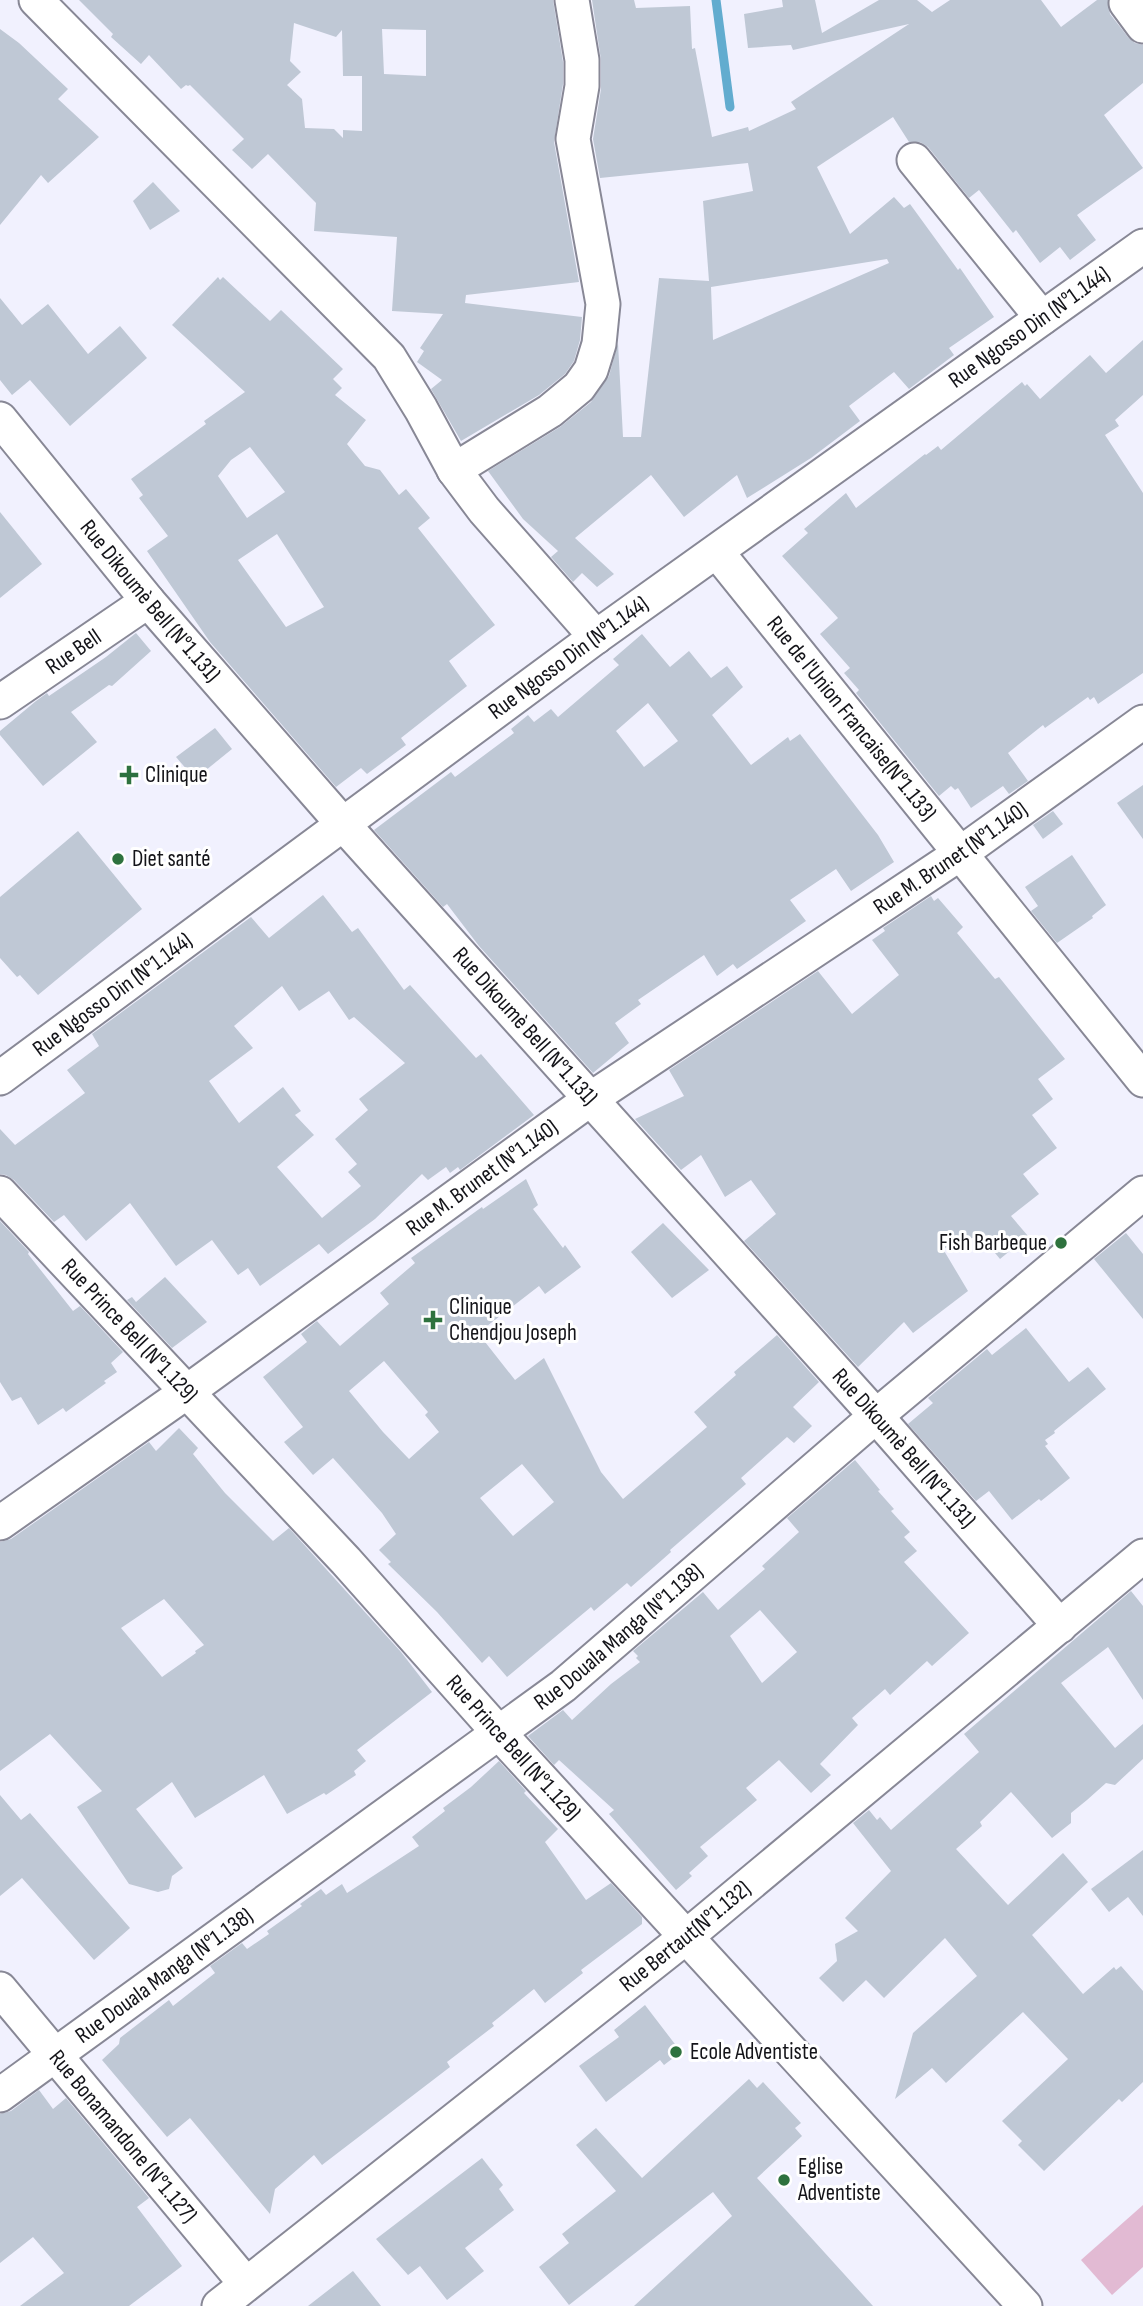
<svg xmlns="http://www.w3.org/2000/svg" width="1143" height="2306" viewBox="0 0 1143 2306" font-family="'Sofia Sans Condensed',sans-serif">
<rect width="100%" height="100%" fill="#f1f1fe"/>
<!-- green -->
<path fill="#e2bad3" d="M1143,2205v62l-31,28 -31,-35z"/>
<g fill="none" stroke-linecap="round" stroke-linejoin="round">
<!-- stream -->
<path stroke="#62accf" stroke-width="9" d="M716,0l14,107"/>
</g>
<!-- building -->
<g fill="#bfc8d5" fill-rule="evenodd">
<path d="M79,0h474l10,62v22l-9,58 25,140 -113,13 -1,8 117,14 -2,23 -6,21 -9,13 -26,21 -78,46 -30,-52 11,-9 -25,-18 7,-11 -4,-3 23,-34 -51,-3 5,-74 -83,-6 2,-28 -48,-49 -16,15 -20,-19 12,-11 -54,-54 -2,1 -2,-1 -5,4 -32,-34 -8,9 -30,-27 2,-3zM294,23l42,14 6,-7 1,46h19v55l-19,-1v8l-9,-9 -29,-1 -3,-29 -15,-14 14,-13 -11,-11zM382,29l44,1v46l-42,-2z"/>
<path d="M592,0h42l2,8 54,-2 2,43 3,-1 17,89 36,-10 1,4 47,-22 -5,-7 118,-78 -116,26 -2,-5 -43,3 -4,-34 39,-7 -1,-7h33l7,33 57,-33h38l15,12 18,-12h91l20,27 36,-27h11l2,14 18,23 7,6 8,2v38l-39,32 39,53 -66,47 19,25 -26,20 -10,-13 -20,16 -24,-33 -3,3 -34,-43 -10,8 -41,-51 -8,-5h-11l-16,-25 -76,50 33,67 44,-37 10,11 6,-4 48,66 2,-2 34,49 -45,31 5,7 -45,34 -15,-17 -45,34 11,15 -49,37 -64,40 -10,-23 -53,42 -33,-42 -76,63 39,36 -17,13 -15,-14 -9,9 -22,-25 7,-6 -35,-32 -35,-48 72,-44 31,-25 18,-26 9,-33 5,94h18l18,-159 50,3 -6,-80 50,-10 -5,-28 -148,15 -7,-39 8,-50v-29zM887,259l2,4 -176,77 -2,-53z"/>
<path d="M0,29l19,14 49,46 -10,10 41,38 -51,46 -7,-8 -41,50z"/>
<path d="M153,182l27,29 -30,19 -17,-29z"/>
<path d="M218,277l2,3 3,-3 47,44 11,-11 62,59 -10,10 9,9 -7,7 31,25 -19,24 18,22 15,4 19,25 7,-6 24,29 -12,10 77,97 -46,36 18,25 -66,52 5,7 -39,29 -6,-6 -25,19 -126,-145 -63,-91 21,-15 -29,-38 4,-3 -12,-16 75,-55 -2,-3 41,-29 -73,-67zM250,447l35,45 -38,26 -29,-42 13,-16zM277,534l47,73 -38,20 -48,-67z"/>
<path d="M0,298l22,27 26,-21 40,50 32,-28 27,32 -77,68 -40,-46 -18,15 -12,-15z"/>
<path d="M1143,340v55l-28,25 4,6 -14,9 38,58v180l-45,31 -4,-7 -4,3 -2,-3 -43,31 -2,-3 -35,28 20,28 -19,13 -6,-8 -32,22 -13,-20 -3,2 -4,-4 -12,10 -83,-103 3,-3 -15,-17 6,-5 -30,-34 18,-16 -56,-62 26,-23 -4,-4 42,-36 10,15 69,-54 1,1 12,-9 3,4 81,-68 3,4 2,-2 13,15 50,-44 16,18z"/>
<path d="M0,512l42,52 -42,34z"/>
<path d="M136,633l15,18 -39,35 -3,-1 -38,27 26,30 -54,44 -43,-51v-4l36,-30 11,-8 2,3 57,-39z"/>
<path d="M642,634l28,33 19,-16 22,27 16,-12 16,21 -31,28 39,50 37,-28 2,4 10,-7 78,101 16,27 -43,29 -15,-22 -46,31 16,21 -69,48 -4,-5 -16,12 -13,-21 -66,45 3,4 -26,19 14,20 -36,30 -114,-127 -32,-42 -4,3 -69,-77 77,-58 4,5 59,-44 -3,-4 17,-14 6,7 17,-13 7,8 61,-52 -6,-6zM648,703l30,38 -34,26 -28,-36z"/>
<path d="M215,728l17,21 -37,30 -19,-22z"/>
<path d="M1143,785v54l-26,-36z"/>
<path d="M1053,811l10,13 -20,15 -10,-14z"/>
<path d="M78,831l64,78 -104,86 -18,-20 -3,2 -17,-19v-61z"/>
<path d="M1072,855l34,50 -14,11 1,2 -36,25 -26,-32 7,-5 -13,-19z"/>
<path d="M323,895l29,37 6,-4 46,62 6,-5 66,73 5,-4 53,61 -74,55 -2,-3 -8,6 -4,-6 -18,13 -6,-6 -47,45 -47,35 -9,-10 -59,42 -12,-18 -10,7 -26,-35 -36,26 -46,-63 -44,38 -22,-26 -10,7 -40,-42 -8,-5 -6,-1v-45l15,16 70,-52 -18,-23 32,-24 -7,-12 159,-117 18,21zM282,986l17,25 30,-20 20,29 5,-3 51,46 -46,36 9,11 -33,29 22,25 -9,8 13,14 -39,32 -45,-51 37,-32 -19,-20 6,-4 -18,-24 -44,36 -30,-42 44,-33 -19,-22z"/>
<path d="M931,896l3,5 4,-3 25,29 -6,6 38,46 4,-2 66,82 -27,20 15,20 -21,16 25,33 -34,26 16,20 -28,22 17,20 -28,23 -20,-24 -37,14 25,42 -55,42 -9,-11 -46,45 -114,-126 32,-27 -25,-34 -26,17 -24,-42 -20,15 -46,-51 49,-23 -15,-26 149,-99 34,43 47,-39 -27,-35 13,-9 -2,-3z"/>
<path d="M526,1179l12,26 -5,4 30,39 2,-3 16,22 -36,27 -6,-8 -61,47 37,47 29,-22 57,114 22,27 84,-72 -13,-15 42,-37 -2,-3 43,-37 42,47 -26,25 19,19 -18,17 -7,-6 -46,41 5,6 -76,66 1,2 -17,15 -23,20 -4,-4 -33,28 -3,-4 -84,70 -18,-21 -7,7 -45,-51 -49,-48 3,-2 -12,-12 17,-16 -14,-21 -49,-55 -20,17 -29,-33 19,-15 -40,-50 44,-35 -6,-8 16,-13 23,25 49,-42 -9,-11 35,-30 -4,-5 71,-51 1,2zM384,1361l44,51 -3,3 14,17 -30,27 -26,-27 -34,-41zM522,1464l32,38 -41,34 -33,-38z"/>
<path d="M0,1221l29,31 -1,2 45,57 7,-5 43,46 -12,11 6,9 -13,9 2,2 -40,29 -3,-4 -25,17 -17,-28 -9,4 -12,-19z"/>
<path d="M663,1223l46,47 -37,28 -41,-46z"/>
<path d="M1126,1233l17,21v65l-49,-60z"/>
<path d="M165,1277l42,45 -35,26 -45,-48 5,-3 4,5z"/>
<path d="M1026,1328l43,54 19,-15 18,22 -52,42 1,2 -10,7 3,4 -3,2 25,32 -29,23 -2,-2 -27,21 -23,-29 -13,10 -68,-77 25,-21 -5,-5 59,-49 5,6z"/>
<path d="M179,1428l19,20 -5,6 32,39 48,48 16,-13 112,124 31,40 -75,58 9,11 -12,10 2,4 -30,20 -2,-2 -37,21 -23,-39 -69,43 -23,-36 -36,27 47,59 -11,8 -3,13 -11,3 -29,-8 -52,-77 25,-16 -52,-57 -50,37v-229l11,-3 138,-97 7,9zM164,1599l40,46 -9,6 1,2 -34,24 -41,-49z"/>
<path d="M855,1460l25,30 -2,1 16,18 -3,2 19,21 -6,5 13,14 -13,11 65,71 -37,33 -5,-5 -37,34 -5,-6 -33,29 6,7 -38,39 11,11 -20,18 -32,-33 -33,28 11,12 -57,47 8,9 -19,17 3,3 -16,14 -67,-76 5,-4 -55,-50 -5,5 -26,-29 35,-26 9,10 39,-36 29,-22 -4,-4 2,-2 -5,-5 70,-59 15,18 47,-41 -3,-3 37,-34 -12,-14zM760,1610l37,42 -35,31 -32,-47z"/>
<path d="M1131,1591l12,15v94l-35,-53 -47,36 54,65 28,-24v35l-28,26 -9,-2 -19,17 -16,13v10l-19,15 -41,-46 -31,30 2,4 -26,23 52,56 55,-52 25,29 -56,53 51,59 31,-27 2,3 5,-4 22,25v91l-21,20 -3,-3 -75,72 -26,-26 4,-4 -20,-20 66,-62 -45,-47 -77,71 -14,-15 -37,31 18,-66 64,-57 -32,-38 -61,60 -18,-18 -23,22 -24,-24 18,-17 -2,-17 23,-13 -13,-13 46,-47 -38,-48 16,-13 8,10 3,-3 11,13 88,-78 -15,-18z"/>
<path d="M499,1761l27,30 -2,2 34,36 -13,13 41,58 25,-17 31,34v7l-61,46 2,3 -38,30 -11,-14 -42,34 2,3 -47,36 3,5 -128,98 -8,-10 -39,34 -5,25 -80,-96 -23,19 -65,-77 17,-16 1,-6 49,-38 4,6 42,-33 -5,-7 32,-23 5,6 22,-15 -2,-3 35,-25 -2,-2 21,-15 5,6 16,-11 5,9 72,-47 -7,-9 33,-26 -2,-3 28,-21z"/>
<path d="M0,1795l21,25 9,-7 100,115 -36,32 -72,-82 -22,18z"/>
<path d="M1143,1850v66l-15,-19 -19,15 -18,-23z"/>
<path d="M645,2005l36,47 -17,13 -4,-5 -54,42 -27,-36 40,-29 -5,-7z"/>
<path d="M749,2079l8,9 6,-6 38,41 -6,5 7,8 -45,42 116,128h-239l98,-90 -19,-24 -144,113 -30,-38 30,-24 -7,-9 54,-43 -40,-46 20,-17 46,50z"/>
<path d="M39,2090l14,19 13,-11 83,100 -12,9 45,59 -53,40h-109l44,-33 -31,-36 -33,26v-149l11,-3z"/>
<path d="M482,2158l21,27 -4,4 15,21 -49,38 19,23 -37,29 -27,-34 -12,9 -32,-36z"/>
<path d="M353,2271l28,35h-73z"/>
</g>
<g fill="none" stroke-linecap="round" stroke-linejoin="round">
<defs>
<g id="minor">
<path d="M36,0l353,357 32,52 33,61 30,40 112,127"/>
<path d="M1126,3l17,23"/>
<path d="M914,160l128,158"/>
<path id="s1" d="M0,419l148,182 194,222 534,593 184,210"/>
<path d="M454,470l96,-59 29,-24 12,-17 8,-26 4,-40 -30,-165 9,-53v-26l-10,-60"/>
<path id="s2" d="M717,552l426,528"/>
<path id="s3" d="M0,702l148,-101"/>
<path id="s4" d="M0,1078l596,-441 547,-391"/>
<path id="s5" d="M0,1193l346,368 153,172 526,573"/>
<path id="s6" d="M0,1523l188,-132 401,-291 372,-247 182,-131"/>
<path id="s7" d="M0,1989l246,295"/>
<path id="s8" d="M0,2095l563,-409 313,-270 267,-223"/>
<path id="s9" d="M219,2306l467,-369 457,-381"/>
</g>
</defs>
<!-- minor casing -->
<use href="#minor" stroke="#888896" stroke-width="37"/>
<!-- minor -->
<use href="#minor" stroke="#fff" stroke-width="33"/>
</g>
<!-- markers -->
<g fill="#2e723e" stroke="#fff" stroke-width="2.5">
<path d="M125.5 764.5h7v7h7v7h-7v7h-7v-7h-7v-7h7z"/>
<circle cx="118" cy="859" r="7"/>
<circle cx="1061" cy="1243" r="7"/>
<path d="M429.5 1309.5h7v7h7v7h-7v7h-7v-7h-7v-7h7z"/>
<circle cx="676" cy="2052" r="7"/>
<circle cx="784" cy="2180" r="7"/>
</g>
<g text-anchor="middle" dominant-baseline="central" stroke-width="6" stroke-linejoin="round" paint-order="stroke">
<!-- street labels -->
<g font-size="23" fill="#141419" stroke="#fff">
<text stroke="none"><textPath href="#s4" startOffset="1274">Rue Ngosso Din (N°1.144)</textPath></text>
<text stroke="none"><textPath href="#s1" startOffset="236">Rue Dikoumè Bell (N°1.131)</textPath></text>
<text stroke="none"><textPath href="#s3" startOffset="89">Rue Bell</textPath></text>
<text stroke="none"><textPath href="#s4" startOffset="707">Rue Ngosso Din (N°1.144)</textPath></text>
<text stroke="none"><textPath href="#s2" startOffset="214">Rue de l'Union Francaise(N°1.133)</textPath></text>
<text stroke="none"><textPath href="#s6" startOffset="1160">Rue M. Brunet (N°1.140)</textPath></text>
<text stroke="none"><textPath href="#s4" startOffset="140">Rue Ngosso Din (N°1.144)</textPath></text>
<text stroke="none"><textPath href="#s1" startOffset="803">Rue Dikoumè Bell (N°1.131)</textPath></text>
<text stroke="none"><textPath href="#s6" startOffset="593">Rue M. Brunet (N°1.140)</textPath></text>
<text stroke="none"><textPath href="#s5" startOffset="189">Rue Prince Bell (N°1.129)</textPath></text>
<text stroke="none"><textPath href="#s1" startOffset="1370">Rue Dikoumè Bell (N°1.131)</textPath></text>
<text stroke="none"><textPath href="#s8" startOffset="770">Rue Douala Manga (N°1.138)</textPath></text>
<text stroke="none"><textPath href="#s5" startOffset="756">Rue Prince Bell (N°1.129)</textPath></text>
<text stroke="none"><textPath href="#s9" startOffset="595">Rue Bertaut(N°1.132)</textPath></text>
<text stroke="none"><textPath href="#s8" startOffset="203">Rue Douala Manga (N°1.138)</textPath></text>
<text stroke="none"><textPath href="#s7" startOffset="192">Rue Bonamandone (N°1.127)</textPath></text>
</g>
<!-- poi labels -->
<g font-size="23" fill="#141419" stroke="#fff" text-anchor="start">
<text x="145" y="775">Clinique</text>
<text x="132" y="859">Diet santé</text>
<text x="1047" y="1243" text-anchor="end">Fish Barbeque</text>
<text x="449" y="1307">Clinique<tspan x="449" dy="26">Chendjou Joseph</tspan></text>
<text x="690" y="2052">Ecole Adventiste</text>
<text x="798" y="2167">Eglise<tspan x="798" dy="26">Adventiste</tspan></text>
</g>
</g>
</svg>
